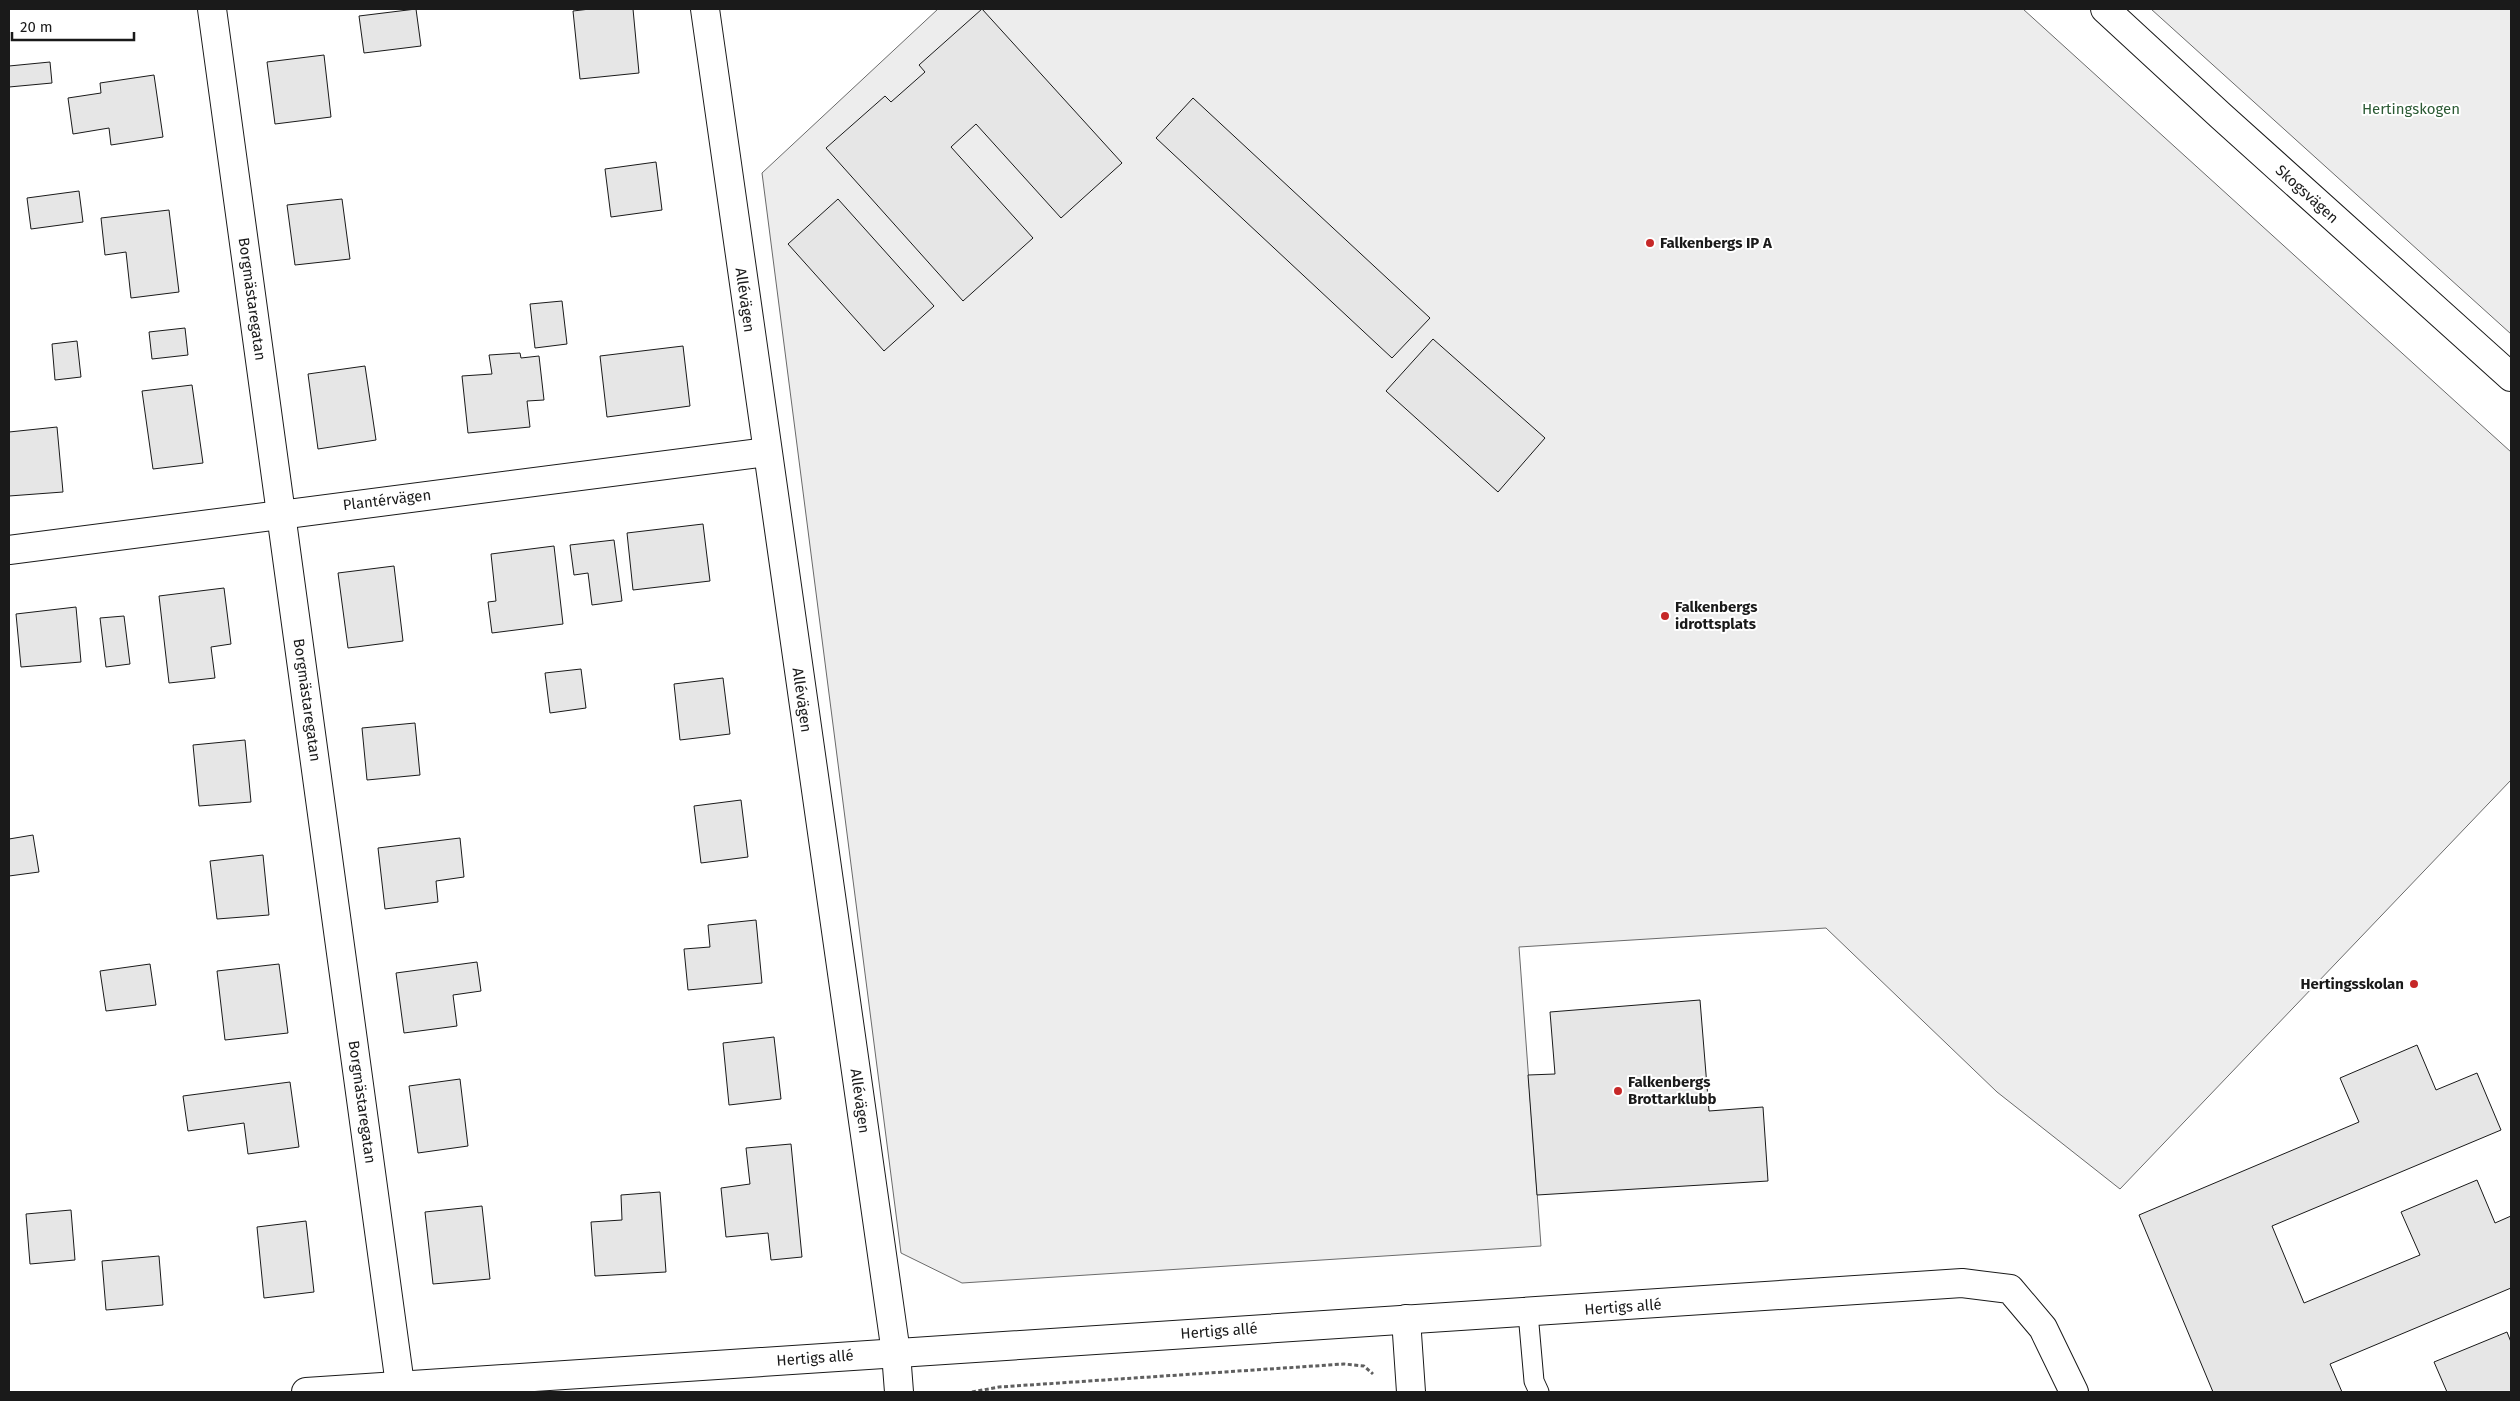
<svg xmlns="http://www.w3.org/2000/svg" width="2520" height="1401" viewBox="0 0 2520 1401" font-family="'Fira Sans',sans-serif">
<rect width="100%" height="100%" fill="#fff"/>
<!-- green -->
<g fill="#ededed" stroke="#6a6a6a">
<path d="M938,9h1085l488,443v328l-391,409 -123,-97 -171,-164 -307,19 22,299 -579,37 -61,-30 -139,-1080z"/>
<path d="M2151,9h360v325z"/>
</g>
<!-- building -->
<g fill="#e6e6e6" stroke="#1a1a1a">
<path d="M416,9l5,37 -57,7 -5,-37z"/>
<path d="M590,9h43l6,64 -59,6 -7,-68z"/>
<path d="M982,9l140,154 -61,55 -85,-94 -25,23 82,91 -70,63 -137,-153 59,-52 6,6 34,-30 -6,-7z"/>
<path d="M324,55l7,62 -56,7 -8,-62z"/>
<path d="M50,62l2,21 -43,4v-21z"/>
<path d="M154,75l9,62 -52,8 -2,-17 -36,6 -5,-36 33,-5 -1,-10z"/>
<path d="M1193,98l237,220 -38,40 -236,-220z"/>
<path d="M656,162l6,48 -51,7 -6,-48z"/>
<path d="M79,191l4,31 -52,7 -4,-31z"/>
<path d="M342,199l8,60 -55,6 -8,-60z"/>
<path d="M838,199l96,107 -50,45 -96,-107z"/>
<path d="M169,210l10,82 -48,6 -5,-46 -21,3 -4,-37z"/>
<path d="M562,301l5,43 -32,4 -5,-44z"/>
<path d="M185,328l3,27 -36,4 -3,-27z"/>
<path d="M1433,339l112,99 -47,54 -112,-101z"/>
<path d="M77,341l4,36 -26,3 -3,-36z"/>
<path d="M683,346l7,60 -83,11 -7,-61z"/>
<path d="M520,353l1,5 18,-2 5,44 -17,1 3,26 -62,6 -6,-57 30,-2 -3,-19z"/>
<path d="M365,366l11,74 -58,9 -10,-75z"/>
<path d="M192,385l11,78 -50,6 -11,-78z"/>
<path d="M57,427l6,65 -54,4v-64z"/>
<path d="M703,524l7,57 -77,9 -6,-57z"/>
<path d="M614,540l8,61 -30,4 -4,-32 -14,2 -4,-30z"/>
<path d="M554,546l9,78 -71,9 -4,-31 8,-1 -5,-47z"/>
<path d="M394,566l9,75 -55,7 -10,-75z"/>
<path d="M224,588l7,56 -20,3 4,31 -46,5 -10,-87z"/>
<path d="M76,607l5,55 -60,5 -5,-53z"/>
<path d="M124,616l6,48 -24,3 -6,-49z"/>
<path d="M581,669l5,39 -36,5 -5,-40z"/>
<path d="M723,678l7,56 -50,6 -6,-56z"/>
<path d="M415,723l5,52 -53,5 -5,-52z"/>
<path d="M245,740l6,62 -52,4 -6,-61z"/>
<path d="M741,800l7,57 -47,6 -7,-57z"/>
<path d="M33,835l6,37 -30,4v-37z"/>
<path d="M460,838l4,39 -28,4 2,21 -53,7 -7,-61z"/>
<path d="M263,855l6,60 -52,4 -7,-58z"/>
<path d="M756,920l6,63 -74,7 -4,-41 26,-2 -2,-22z"/>
<path d="M477,962l4,29 -28,4 4,31 -53,7 -8,-60z"/>
<path d="M150,964l6,41 -50,6 -6,-40z"/>
<path d="M279,964l9,69 -63,7 -8,-69z"/>
<path d="M1700,1000l9,111 54,-4 5,74 -231,14 -9,-120 27,-1 -5,-62z"/>
<path d="M774,1037l7,62 -52,6 -6,-62z"/>
<path d="M2417,1045l19,45 41,-17 24,57 -229,96 32,77 116,-48 -19,-43 76,-32 18,43 16,-7v72l-181,76 12,28h-129l-74,-177 220,-93 -19,-44z"/>
<path d="M460,1079l8,67 -50,7 -9,-67z"/>
<path d="M290,1082l9,65 -51,7 -4,-31 -56,8 -5,-35z"/>
<path d="M791,1144l11,113 -31,3 -3,-27 -42,4 -5,-49 29,-4 -4,-36z"/>
<path d="M660,1192l6,80 -71,4 -4,-54 31,-2 -1,-25z"/>
<path d="M482,1206l8,73 -57,5 -8,-72z"/>
<path d="M71,1210l4,50 -45,4 -4,-50z"/>
<path d="M306,1221l8,71 -50,6 -7,-71z"/>
<path d="M159,1256l4,49 -57,5 -4,-49z"/>
<path d="M2507,1332l4,10v50h-64l-13,-30z"/>
</g>
<g fill="none" stroke-linecap="round" stroke-linejoin="round">
<defs>
<path id="service" d="M1528,1313l6,68 5,11"/>
<g id="minor">
<path d="M212,9l189,1383"/>
<path d="M705,9l191,1344 3,39"/>
<path d="M2105,9l116,107 290,261"/>
<path d="M9,550l757,-98"/>
<path d="M1406,1319l5,73"/>
<path d="M306,1392l1656,-109 48,6 33,39 31,64"/>
</g>
</defs>
<!-- service casing -->
<use href="#service" stroke="#1a1a1a" stroke-width="21"/>
<!-- minor casing -->
<use href="#minor" stroke="#1a1a1a" stroke-width="30"/>
<!-- path -->
<path stroke="#5f5f5f" stroke-width="3" stroke-dasharray="4 2.5" stroke-linecap="butt" d="M972,1392l27,-5 345,-23 20,2 9,8"/>
<!-- service -->
<use href="#service" stroke="#fff" stroke-width="19"/>
<!-- minor -->
<use href="#minor" stroke="#fff" stroke-width="28"/>
</g>
<!-- markers -->
<g fill="#c62828" stroke="#fff" stroke-width="2">
<circle cx="1650" cy="243" r="5"/>
<circle cx="1665" cy="616" r="5"/>
<circle cx="2414" cy="984" r="5"/>
<circle cx="1618" cy="1091" r="5"/>
</g>
<g text-anchor="middle" dominant-baseline="central" stroke-width="4" stroke-linejoin="round" paint-order="stroke">
<!-- park labels -->
<g font-size="15" fill="#2b5a34" stroke="#fff">
<text x="2411" y="109">Hertingskogen</text>
</g>
<!-- street labels -->
<g font-size="15" fill="#1a1a1a" stroke="#fff">
<text transform="translate(2307 194) rotate(42)">Skogsvägen</text>
<text transform="translate(252 299) rotate(82)">Borgmästaregatan</text>
<text transform="translate(745 300) rotate(82)">Allévägen</text>
<text transform="translate(387 500) rotate(-7)">Plantérvägen</text>
<text transform="translate(307 700) rotate(82)">Borgmästaregatan</text>
<text transform="translate(802 700) rotate(82)">Allévägen</text>
<text transform="translate(860 1101) rotate(82)">Allévägen</text>
<text transform="translate(362 1102) rotate(82)">Borgmästaregatan</text>
<text transform="translate(1623 1307) rotate(-4)">Hertigs allé</text>
<text transform="translate(1219 1331) rotate(-4)">Hertigs allé</text>
<text transform="translate(815 1358) rotate(-4)">Hertigs allé</text>
</g>
<!-- poi labels -->
<g font-size="15" font-weight="bold" fill="#1a1a1a" stroke="#fff" text-anchor="start">
<text x="1660" y="243">Falkenbergs IP A</text>
<text x="1675" y="607">Falkenbergs<tspan x="1675" dy="17">idrottsplats</tspan></text>
<text x="2404" y="984" text-anchor="end">Hertingsskolan</text>
<text x="1628" y="1082">Falkenbergs<tspan x="1628" dy="17">Brottarklubb</tspan></text>
</g>
</g>
<!-- border -->
<rect width="2520" height="1401" fill="none" stroke="#1a1a1a" stroke-width="20"/>
<!-- scale -->
<path d="M12 32v8h122v-8" fill="none" stroke="#1a1a1a" stroke-width="2.5"/>
<text x="20" y="32" font-size="15" fill="#1a1a1a" stroke="#ffffff" stroke-width="4" paint-order="stroke">20 m</text>
</svg>
